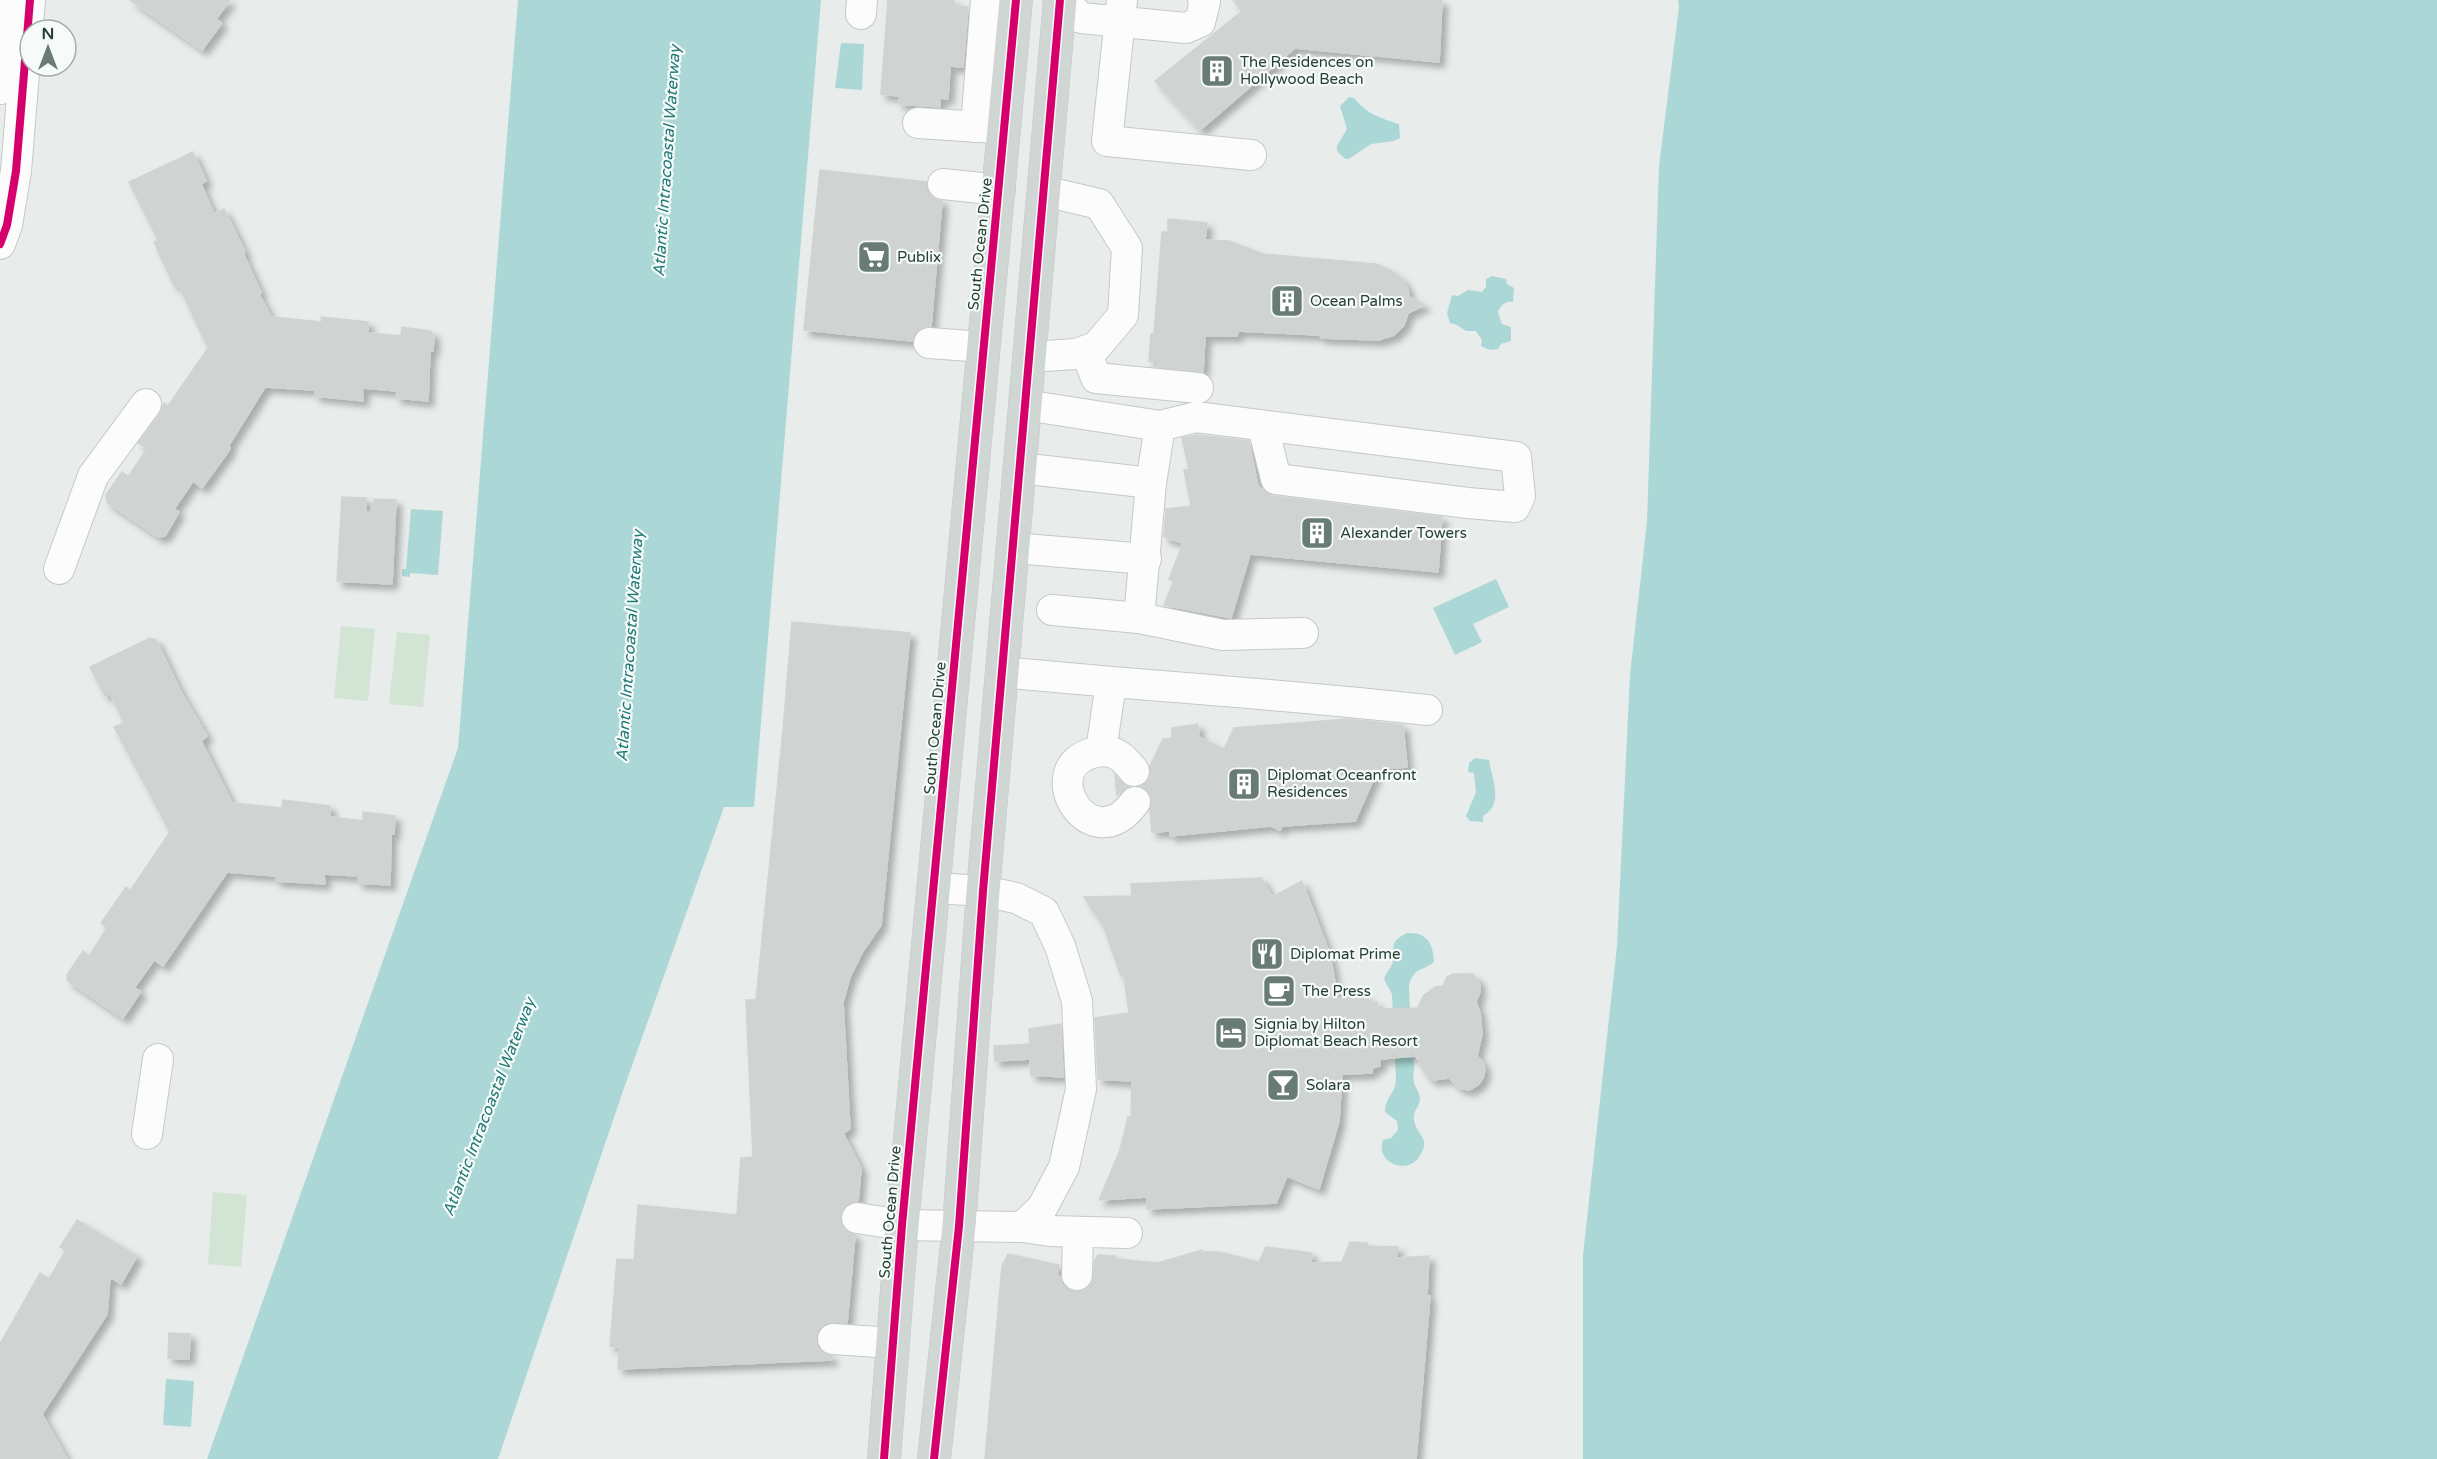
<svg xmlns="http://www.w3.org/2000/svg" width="2437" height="1459" viewBox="0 0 2437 1459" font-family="'Varela Round',sans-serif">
<defs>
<filter id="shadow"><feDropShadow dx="5.5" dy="5.5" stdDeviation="3" flood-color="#0004"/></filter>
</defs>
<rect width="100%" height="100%" fill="#e8ecea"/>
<!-- green -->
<g fill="#d2e4d4">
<path d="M341,626l34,3 -7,72 -34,-3z"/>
<path d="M397,632l33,3 -7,72 -34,-3z"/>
<path d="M213,1192l34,3 -6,72 -33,-3z"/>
</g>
<!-- water -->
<g fill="#abd8d6">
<path d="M518,0h303l-67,807h-30l-101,284 -125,368h-291l251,-711z"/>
<path d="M1678,0h759v1459h-854v-204l34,-309 13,-271 17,-153 12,-356 20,-159z"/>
<path d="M841,43l23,1 -2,46 -27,-2z"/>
<path d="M1349,97l5,1c13,16 26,20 45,26l1,14 -6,3 -23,3 -22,15h-4l-8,-8v-5l10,-17 -7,-23z"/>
<path d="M1492,276l14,3 1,5 7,4 -1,14c-8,-1 -12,3 -15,10l4,12 9,3v14l-10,3 -3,5 -8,1 -9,-4 1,-6 -6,-9h-10l-9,-6 -7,-2 -3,-10 5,-18 6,1 10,-6 14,2 4,-5v-8z"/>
<path d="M411,509l32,2 -5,64 -28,-2v4l-8,-1v-7h4z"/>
<path d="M1496,579l13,28 -36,17 9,18 -27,13 -22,-47z"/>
<path d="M1475,758l14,2c2,17 16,44 -6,56v6l-13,-1 -4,-5 10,-24 -2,-19 -6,-1 1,-9z"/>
<path d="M1407,933c20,-1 26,10 27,29 -12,10 -19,4 -25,23 1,26 1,53 5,78 1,6 -2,13 0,19 1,6 6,10 6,17 0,8 -8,12 -6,21 3,17 18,18 5,37 -13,19 -44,5 -36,-17l8,-2 7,-8 -1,-9 -12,-9c-1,-13 11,-19 11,-33l-4,-85 -8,-15c2,-6 8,-12 9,-18 1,-15 -3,-20 14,-28z"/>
<path d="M166,1379l28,2 -3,46 -28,-2z"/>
</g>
<!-- building -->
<g fill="#cfd3d1" stroke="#d0d5d2" stroke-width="1.5" filter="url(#shadow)">
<path d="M130,0h100l-14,19 6,4 -20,27z"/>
<path d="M888,0h66v6l14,1 -5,60 -13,-1 -2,33 -8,-1v9l-41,-3v-8l-18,-2z"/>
<path d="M1233,0h209l-3,62 -144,-14 -95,82 -45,-49 87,-70z"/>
<path d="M193,152l13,29 -5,3 13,30 10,-5 21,43 -2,1 18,40 -2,1 12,23 51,5 -1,-5 47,5v11l33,3 1,-9 28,4 4,4 -1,16 -3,-1 -2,51 -32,-3 1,-7 -34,-3v13l-48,-5v-6l-50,-3 -36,58 1,4 -28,39 -9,-7 -19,28 5,3 -14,24 -7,1 -51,-35 -1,-7 16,-23 6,5 19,-28 -9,-6 22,-29 4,-11 4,3 40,-58 -30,-64 -4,2 -20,-44 4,-2 -29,-58z"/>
<path d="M820,170l106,12 2,10 5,6 9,3 -11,125 -10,2 -7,6 -2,7 -108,-11z"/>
<path d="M1168,219l39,4 -2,17 24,1 34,13 113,10 14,6 13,10 5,9 1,8 16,8 -17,8 -4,12 -10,10 -15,5 -58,-2 -1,-3 -82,-4 -1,5h-32l-2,36 -46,-5v-6h-8l2,-27h3l8,-102h6z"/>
<path d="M1197,435l52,6 9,46 15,9 169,21 -4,55 -188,-18 -19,64 -67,-13 10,-24 -5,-2 14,-36 -19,-6 2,-28 25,-3 -7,-36 5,-1 -7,-31z"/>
<path d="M342,497l24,1v14h5l3,-13 22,1 -4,84 -55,-3z"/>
<path d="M792,622l118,11 -29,292 -18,26 -13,26 -7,25 7,127 -7,4 18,36 -3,32 -8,1 -6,5 -4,9 1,8 5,7 9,4 -8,88h-21l-8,7 -2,8 1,8 6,7 9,3v4l-214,9 1,-22 -9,-1 7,-87 17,1 4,-55 99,10 4,-57 12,-1 -7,-157h10l27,-270z"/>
<path d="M150,638l6,2 26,54 25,42 -6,5 31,62 50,5 1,-8 47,6v11l33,4v-9l32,4 -1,18h-3l-1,51 -32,-2v-7l-34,-2 1,10 -49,-3v-5l-49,-4 -64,94 -9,-6 -20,28 7,3 -18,27 -55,-37 -1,-6 16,-24 6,5 18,-28 -6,-5 25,-36 4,4 40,-59 -56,-105 10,-4 -14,-30 -5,3 -15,-29z"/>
<path d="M1347,719l56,6 4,42 -29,2 -23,52 -73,5 -2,4 -9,-4 -101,10v-5l-18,1 -2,-22 2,-12 -4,-7 -7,-5 9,-8v-12l13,-27 9,-1v-10l26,-4 1,13 25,12 10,-21z"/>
<path d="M1115,775l13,12 -11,8z"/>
<path d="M1261,878l11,19 30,-16 28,74 8,43 30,-2 1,7 8,-1 1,7 40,-1 5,-12 12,-9 8,-1 4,-9 6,-3h19l7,7 1,11 -4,10 4,11 2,21 -5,22 6,6 2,8 -2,8 -4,6 -9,6 -11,-2 -10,-10 -17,2 -7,-7 -9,-17 -36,3v7l-8,2v5l-30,1 -3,47 -20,68 -32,-13 -11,27 -129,6v-12l-48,3 21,-50 8,-33h3l1,-36 -34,-2 -3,-61 34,-5 -5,-37h-3l-18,-51 -19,-28 48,-1 -1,-12z"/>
<path d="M1061,1024l2,53 -32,-2 -1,-16 -35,2 -1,-15 36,-2 -1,-15z"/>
<path d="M77,1220l60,36 -16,28 -11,-7 -3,37 -65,100 25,45h-67v-115l40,-71 9,6 17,-29 -6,-3z"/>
<path d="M1350,1242l17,1 1,3 30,1 -2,11 33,-2 -2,39 3,1 -14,163h-431l17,-193 6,-12 51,11 -2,12 3,-1 2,8 6,5 9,3 9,-2 6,-7 3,-23 3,-5 17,1 2,3 41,4 44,-13v2h17l40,10 7,-15 46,6 -1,10 31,-1z"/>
<path d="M169,1333l21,1 -1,25 -21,-1z"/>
</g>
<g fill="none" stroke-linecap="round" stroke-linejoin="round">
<defs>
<g id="minor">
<path d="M1063,0l18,18 105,10 14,-6 5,-20 -2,-2"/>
<path d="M1122,0l-15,141 144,14"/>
<path d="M861,14l1,-14"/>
<path d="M0,89l7,-89"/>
<path d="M918,123l78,5"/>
<path d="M976,127l10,-127"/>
<path d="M943,184l57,6"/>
<path d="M0,244l7,-19 9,-54 14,-171"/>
<path d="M929,343l55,4"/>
<path d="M1086,351l10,27 102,10"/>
<path d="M1029,357l47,-3 20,-7 27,-32 4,-67 -28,-44 -55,-13"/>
<path d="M1025,405l135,21 -9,57"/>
<path d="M1160,426l36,-9 320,40 4,39 -5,11 -47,-4 -192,-24 -13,-53"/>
<path d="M1020,468l131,15 -12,135 84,17 80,-2"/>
<path d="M1013,548l133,11"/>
<path d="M59,569l34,-93 53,-72"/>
<path d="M1052,610l87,8"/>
<path d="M1002,672c141,14 283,22 425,38"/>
<path d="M1101,751l10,-68"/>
<path d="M1134,771c-10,-13 -20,-23 -38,-19 -64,13 -6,112 39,50"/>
<path d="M147,1134l11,-75"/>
<path d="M857,1218l45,7 120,2 20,-19 22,-41 17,-78 -4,-88 -17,-55 -16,-34 -28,-14 -33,-7 -49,-3"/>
<path d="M1022,1227l28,4 77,2"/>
<path d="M1077,1275l1,-43"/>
<path d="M833,1339l60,4"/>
</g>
<g id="major">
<path d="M884,1459l18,-234 114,-1225"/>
<path d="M934,1459l25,-233 24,-335 77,-891"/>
</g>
</defs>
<!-- minor casing -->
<use href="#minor" stroke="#c5c9c7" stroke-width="32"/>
<!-- major casing -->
<use href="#major" stroke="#c3cac7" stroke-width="34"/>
<!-- minor -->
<use href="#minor" stroke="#fcfcfc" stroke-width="30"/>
<!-- major -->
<use href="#major" stroke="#cfd6d3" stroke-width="33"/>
<defs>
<g id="cycleway">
<path d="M0,244l7,-19 9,-54 14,-171"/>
<path d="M884,1459l18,-234 114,-1225"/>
<path d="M934,1459l25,-233 24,-335 77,-891"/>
</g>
</defs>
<!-- cycleway casing -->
<use href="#cycleway" stroke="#f6faf8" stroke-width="11"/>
<!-- cycleway -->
<use href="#cycleway" stroke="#d6006c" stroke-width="8"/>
</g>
<!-- icons -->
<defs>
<symbol id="building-square" viewBox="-11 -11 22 22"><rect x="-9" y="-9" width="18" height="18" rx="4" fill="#697c73" stroke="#f6faf8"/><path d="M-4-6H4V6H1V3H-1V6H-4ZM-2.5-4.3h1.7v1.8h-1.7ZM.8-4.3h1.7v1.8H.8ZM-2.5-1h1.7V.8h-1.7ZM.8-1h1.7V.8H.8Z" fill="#fff"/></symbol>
<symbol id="supermarket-square" viewBox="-11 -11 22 22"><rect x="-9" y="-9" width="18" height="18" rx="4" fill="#697c73" stroke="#f6faf8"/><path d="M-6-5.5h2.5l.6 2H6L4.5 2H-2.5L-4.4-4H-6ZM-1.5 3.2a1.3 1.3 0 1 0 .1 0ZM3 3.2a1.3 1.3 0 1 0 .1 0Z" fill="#fff"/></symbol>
<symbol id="restaurant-square" viewBox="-11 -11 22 22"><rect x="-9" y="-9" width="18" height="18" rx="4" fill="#697c73" stroke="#f6faf8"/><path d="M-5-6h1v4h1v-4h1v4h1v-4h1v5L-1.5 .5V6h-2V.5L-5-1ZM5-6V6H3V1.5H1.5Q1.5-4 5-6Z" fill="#fff"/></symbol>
<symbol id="cafe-square" viewBox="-11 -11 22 22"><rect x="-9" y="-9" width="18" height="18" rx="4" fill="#697c73" stroke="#f6faf8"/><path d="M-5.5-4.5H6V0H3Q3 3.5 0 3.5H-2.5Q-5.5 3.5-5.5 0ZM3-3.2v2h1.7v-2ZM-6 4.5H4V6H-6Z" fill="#fff"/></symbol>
<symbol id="hotel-square" viewBox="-11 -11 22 22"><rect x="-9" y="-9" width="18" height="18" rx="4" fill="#697c73" stroke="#f6faf8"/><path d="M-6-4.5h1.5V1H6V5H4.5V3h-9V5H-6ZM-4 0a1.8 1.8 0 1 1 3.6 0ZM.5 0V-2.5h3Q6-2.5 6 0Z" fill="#fff"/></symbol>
<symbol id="bar-square" viewBox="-11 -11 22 22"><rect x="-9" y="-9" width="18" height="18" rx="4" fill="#697c73" stroke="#f6faf8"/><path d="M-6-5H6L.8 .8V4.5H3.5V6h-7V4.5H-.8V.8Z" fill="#fff"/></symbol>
</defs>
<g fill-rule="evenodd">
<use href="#building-square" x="1198" y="52" width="38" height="38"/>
<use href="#supermarket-square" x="855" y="238" width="38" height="38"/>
<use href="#building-square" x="1268" y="282" width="38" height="38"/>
<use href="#building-square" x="1298" y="514" width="38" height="38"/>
<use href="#building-square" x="1225" y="765" width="38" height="38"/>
<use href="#restaurant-square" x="1248" y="935" width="38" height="38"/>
<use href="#cafe-square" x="1260" y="972" width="38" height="38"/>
<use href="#hotel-square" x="1212" y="1014" width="38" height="38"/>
<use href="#bar-square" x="1264" y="1066" width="38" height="38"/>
</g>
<g text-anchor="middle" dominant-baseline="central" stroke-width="4.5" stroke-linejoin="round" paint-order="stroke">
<!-- poi labels -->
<g font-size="15" fill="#254033" stroke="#f6faf8" text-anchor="start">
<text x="1240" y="62">The Residences on<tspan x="1240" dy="17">Hollywood Beach</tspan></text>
<text x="897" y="257">Publix</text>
<text x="1310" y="301">Ocean Palms</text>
<text x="1340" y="533">Alexander Towers</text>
<text x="1267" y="775">Diplomat Oceanfront<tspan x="1267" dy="17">Residences</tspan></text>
<text x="1290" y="954">Diplomat Prime</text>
<text x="1302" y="991">The Press</text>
<text x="1254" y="1024">Signia by Hilton<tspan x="1254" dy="17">Diplomat Beach Resort</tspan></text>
<text x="1306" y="1085">Solara</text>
</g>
<!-- street labels -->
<g font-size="15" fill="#254033" stroke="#f6faf8">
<text transform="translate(980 244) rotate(-84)">South Ocean Drive</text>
<text transform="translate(935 728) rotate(-85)">South Ocean Drive</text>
<text transform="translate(890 1212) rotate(-85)">South Ocean Drive</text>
</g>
<!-- water labels -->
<g font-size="16" font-style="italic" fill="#217a77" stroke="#f6faf8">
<text transform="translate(667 161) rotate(-86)">Atlantic Intracoastal Waterway</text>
<text transform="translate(630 646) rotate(-86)">Atlantic Intracoastal Waterway</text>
<text transform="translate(489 1107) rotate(-69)">Atlantic Intracoastal Waterway</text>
</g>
</g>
<!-- north arrow -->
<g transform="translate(48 48)"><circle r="28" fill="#f6faf8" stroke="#a2b0a9" stroke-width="1.5"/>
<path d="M0-4.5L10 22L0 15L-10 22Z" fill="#697c73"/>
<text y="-9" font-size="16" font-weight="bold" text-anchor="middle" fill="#254033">N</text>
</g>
</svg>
